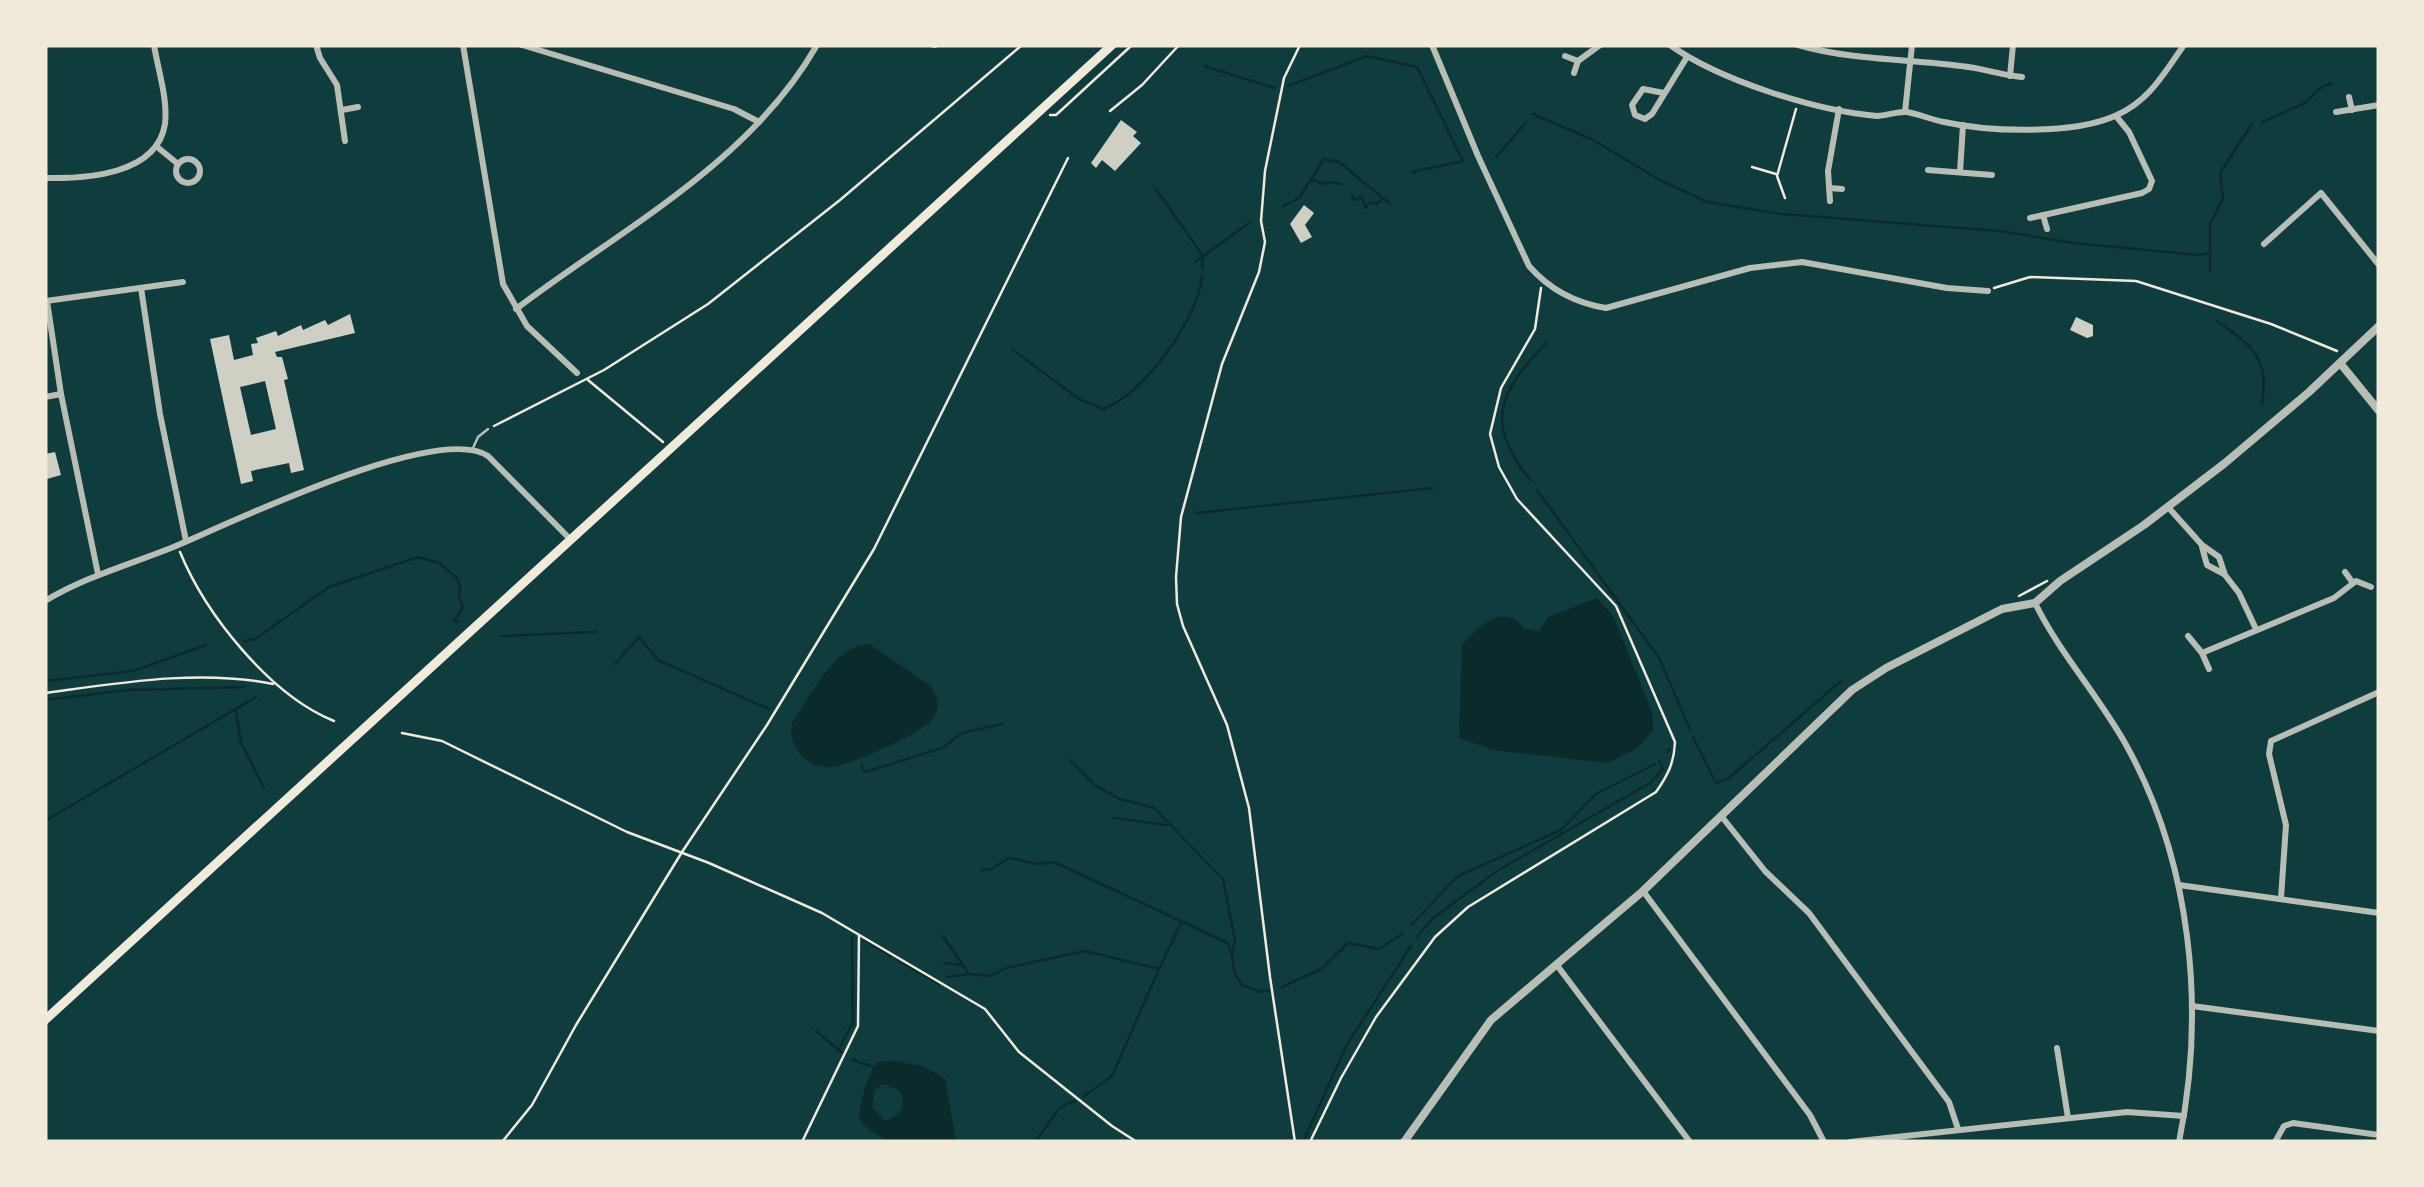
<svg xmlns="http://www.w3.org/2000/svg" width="2424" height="1187" viewBox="0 0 2424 1187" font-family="'Nunito Sans',sans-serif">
<rect width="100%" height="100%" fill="#0f3d3e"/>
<!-- water -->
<g fill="#0a2a2b" fill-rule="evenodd">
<path d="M1597,598l16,18 40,98v16l-15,18 -30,15 -115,-13 -34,-12 3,-93c18,-19 40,-44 63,-16l14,2 9,-14z"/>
<path d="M869,644l62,42c7,11 10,24 0,35 -13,14 -81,44 -99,46 -25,2 -45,-20 -40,-44 19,-27 41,-77 77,-79z"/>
<path d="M894,1061l28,5 23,12 11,64c-37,0 -73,9 -97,-23 2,-20 7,-41 18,-57zM882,1084l17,6c9,15 1,26 -14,31l-13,-14 3,-17z"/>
</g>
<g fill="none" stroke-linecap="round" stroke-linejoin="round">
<!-- stream -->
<g stroke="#0a2a2b" stroke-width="2.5">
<path d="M1204,66l71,22"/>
<path d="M1288,86l79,-30 50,11 46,94 -51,11"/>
<path d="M1533,114l60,26 65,39 49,23 75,12 218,17 73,12 126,12 11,-2"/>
<path d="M2262,122l43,-19 18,-17 9,-2"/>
<path d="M1496,157l30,-35"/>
<path d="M1312,180l13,4 3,-2 13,2"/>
<path d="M1156,189l47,67 -1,12"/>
<path d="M1352,195l2,5 8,-3 3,11 5,-6 7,2 6,-6"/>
<path d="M1283,206l16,-8 25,-39 15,3 50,41"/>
<path d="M1195,262l54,-39"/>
<path d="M2210,270v-46l13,-25 -3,-26 32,-49"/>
<path d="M2217,321c35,25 53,36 45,83"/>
<path d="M1013,350l66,49 24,10c40,-14 96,-91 99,-133"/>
<path d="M1531,481c-47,-58 -33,-88 16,-139"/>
<path d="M1537,490l122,168 31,71"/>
<path d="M1196,513l237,-25"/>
<path d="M502,636l94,-4"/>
<path d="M244,641l11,-2 74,-52 89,-30 21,6 17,14 4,8 -1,11 4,12 -9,13 4,1"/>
<path d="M615,664l24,-27 19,23 111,49"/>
<path d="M45,681l88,-10 73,-26"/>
<path d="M45,700l83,-10 117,-3"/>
<path d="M236,711l5,32 23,45"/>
<path d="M1693,737l23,46 13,-5 112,-97"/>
<path d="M1667,752l3,-3"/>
<path d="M1070,760l26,26 24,13 34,9 69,71 12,61 -3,16 3,18 7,11 19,7 8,-2"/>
<path d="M861,765l4,7 77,-24 20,-15 40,-9"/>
<path d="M1114,818l53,7"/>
<path d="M45,821l211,-124"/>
<path d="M982,870l9,-1 18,-11 29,6 16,-2 174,81 3,10"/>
<path d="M1411,925l47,-49 103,-46 35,-36 59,-30"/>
<path d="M943,936l26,38 21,2 16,-8 79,-17 74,18 23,-48"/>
<path d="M1417,937l15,-18 65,-48 153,-88 13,-14 -4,-8"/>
<path d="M864,940l27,16"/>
<path d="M897,960l42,24"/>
<path d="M944,963l18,2"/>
<path d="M947,977l22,-3"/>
<path d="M1282,987l39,-18 27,-26 31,6 23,-15"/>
<path d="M816,1031l25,21"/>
<path d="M838,1051l15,-29 -1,-86"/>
<path d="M852,1060l22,7"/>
<path d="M1083,1097l29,-21 47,-107"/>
<path d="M1033,1142c17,-13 19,-36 42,-41"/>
<path d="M1303,1142l43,-96 65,-100"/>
</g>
</g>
<!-- building -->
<g fill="#cfcfc3" fill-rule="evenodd">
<path d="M1121,120l16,12 -4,4 8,7 -26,28 -13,-11 -6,8 -5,-5z"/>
<path d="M1304,205l10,8 -9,12 7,12 -11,6 -11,-19z"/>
<path d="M350,314l5,19 -80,19 2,5h5l6,22 -4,1 20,90 -13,3 -2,-10 -38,8 2,10 -12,3 -31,-145 19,-4 5,25 19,-5 -2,-11 7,-1 -2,-5 20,-7 2,5 23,-11 2,5 22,-10 3,5zM265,381l11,48 -25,6 -11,-48z"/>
<path d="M2076,317l17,8v11l-6,2 -17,-8z"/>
<path d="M55,452l6,23 -14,4 -2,-25z"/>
</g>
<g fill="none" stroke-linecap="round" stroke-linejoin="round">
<!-- path -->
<g stroke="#f1e9da" stroke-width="2.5">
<path d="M1110,111l32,-26 37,-40"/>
<path d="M1050,115h6l76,-70"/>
<path d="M1752,167l24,7"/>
<path d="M1785,198l-8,-22 19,-67"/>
<path d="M1994,288l36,-11 106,4 135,43 66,27"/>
<path d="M588,380l75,62"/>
<path d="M494,426l110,-56 104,-66 132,-104 182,-155"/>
<path d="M180,552c26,63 90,143 154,169"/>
<path d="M2019,596l28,-15"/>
<path d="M45,693c74,-10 155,-24 228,-9"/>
<path d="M402,733l40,8 185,91 82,31 113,50 163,96 34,43 93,74 25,16"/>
<path d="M502,1142l30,-37 44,-80 106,-173 85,-127 107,-176 194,-391"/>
<path d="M802,1142l56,-116 1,-91"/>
<path d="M1295,1142l-25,-165 -21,-169 -22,-83 -44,-99 -6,-22 -1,-27 5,-60 41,-153 37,-92 6,-30 -4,-21 4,-50 19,-93 16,-33"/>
<path d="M1310,1142l31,-64 35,-61 59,-80 33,-30 188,-115c12,-17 18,-29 19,-50l-59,-136 -99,-107 -18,-32 -9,-33 11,-46 34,-59 6,-41"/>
</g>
<!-- service -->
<path stroke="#b8beb3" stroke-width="2.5" d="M473,448l5,-11 10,-8"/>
<!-- minor -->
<g stroke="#b8beb3" stroke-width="6">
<path d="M316,45l4,13 17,27 8,56"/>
<path d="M463,45l40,239 24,42 50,47"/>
<path d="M522,45l212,64 25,13"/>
<path d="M934,45h1"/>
<path d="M1432,45l46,111 51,110c20,23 46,37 77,42l144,-40 52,-6 145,26 41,3"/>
<path d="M1670,45c49,35 146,66 207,71 10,0 20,-5 30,-4 12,2 25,8 37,10 45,10 131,13 173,-7 33,-15 47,-42 67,-70"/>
<path d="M1798,45c52,15 109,14 163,21 21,2 39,9 61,11"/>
<path d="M1565,56l13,5"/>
<path d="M1574,73l4,-12 22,-16"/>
<path d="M2010,76l3,-31"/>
<path d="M1664,93l-21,-4 -11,16 3,10 10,4 7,-5 35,-57"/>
<path d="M2349,97l3,13"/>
<path d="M342,110l16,-3"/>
<path d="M1905,112l7,-67"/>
<path d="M2336,112l43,-7"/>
<path d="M156,146l22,18"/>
<circle cx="188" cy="171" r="12"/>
<path d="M1928,170l64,5"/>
<path d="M1960,172l3,-47"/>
<path d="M45,178c40,1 112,-3 120,-54 3,-25 -7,-54 -11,-79"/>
<path d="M1829,188l13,1"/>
<path d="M1830,201l-2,-30 11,-62"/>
<path d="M2043,215l4,14"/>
<path d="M2030,218l112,-25 7,-4 3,-8 -23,-49 -13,-16"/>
<path d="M2264,244l57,-51 58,72"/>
<path d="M141,288l19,126 26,127"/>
<path d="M46,301l137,-19"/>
<path d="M47,301l14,93 37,180"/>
<path d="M516,309c105,-80 233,-145 301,-264"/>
<path d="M45,397l16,-3"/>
<path d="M2168,507l34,38 17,12 6,18 14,18 17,36"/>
<path d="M2202,547l5,18 17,9"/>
<path d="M2345,572l8,11"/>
<path d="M45,601c40,-24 83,-36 126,-53 58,-24 266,-126 317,-92l83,84"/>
<path d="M2035,603c24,49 63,92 90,140 67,119 81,268 54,399"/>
<path d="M2188,636l14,17 7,16"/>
<path d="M2202,653l132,-55 22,-17 15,6"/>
<path d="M1722,817l43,54 44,42 140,189 9,27"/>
<path d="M2179,885l200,28"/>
<path d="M1643,891l167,224 14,27"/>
<path d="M2281,898l5,-73 -17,-71 2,-13 108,-49"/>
<path d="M1556,964l134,178"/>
<path d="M2192,1006l187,25"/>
<path d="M2057,1048l11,70"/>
<path d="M1850,1142l277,-30 57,4"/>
<path d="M2275,1142l9,-16 9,-3 86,12"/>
</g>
<!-- tertiary -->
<g stroke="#b8beb3" stroke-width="8">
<path d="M2340,363l39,48"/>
<path d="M1404,1142l87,-122 152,-129 209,-201 34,-22 116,-59 33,-6 25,-22 84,-56 81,-62 84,-71 70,-66"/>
</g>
<!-- primary -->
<path stroke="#f1e9da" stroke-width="9" d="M45,1020l1067,-975"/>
</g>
<!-- border -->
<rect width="2424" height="1187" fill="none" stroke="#f1e9da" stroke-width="95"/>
</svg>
